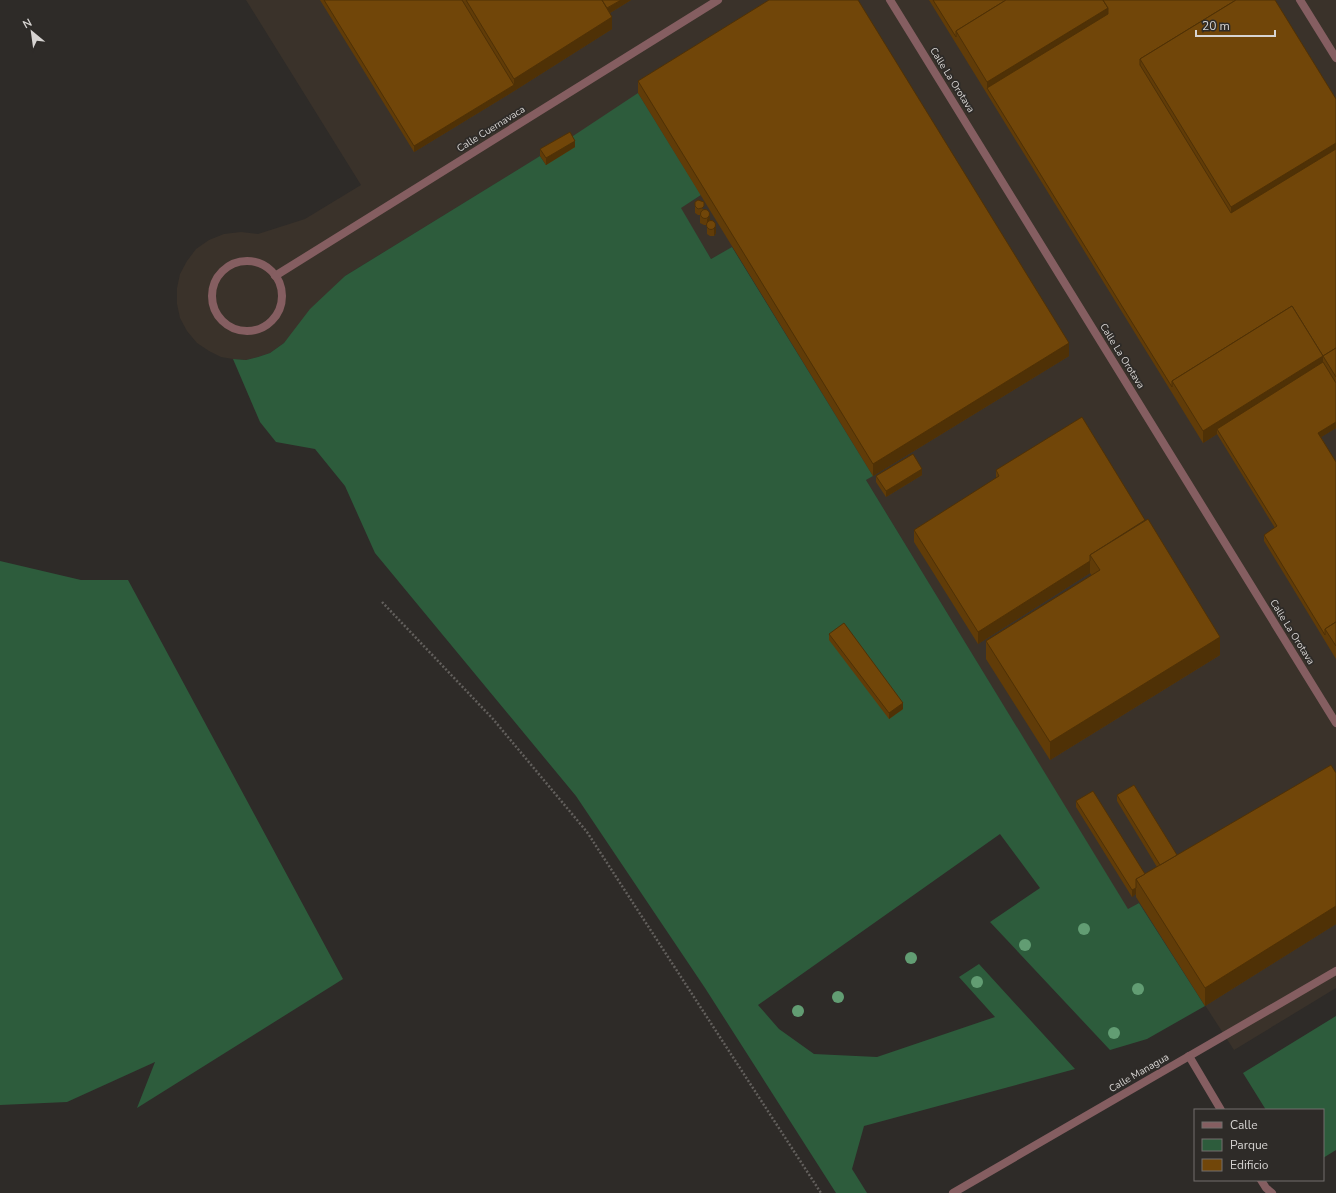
<svg xmlns="http://www.w3.org/2000/svg" width="1336" height="1193" viewBox="0 0 1336 1193" font-family="'Nunito Sans',sans-serif">
<rect width="100%" height="100%" fill="#2e2b28"/>
<!-- built -->
<path fill="#3a322a" d="M246,0h1090v988l-102,62 -95,-147 -11,7 -262,-430 6,-4 -139,-229 -22,12 -31,-51 21,-13 -131,-57 -225,138 -61,67 -14,10 -12,4 -12,3 -13,-1 -12,-2 -12,-6 -12,-8 -10,-12 -7,-13 -3,-14v-16l3,-14 7,-13 9,-12 13,-9 15,-6 17,-2 17,2 47,-15 56,-34z"/>
<!-- green -->
<g fill="#2d5c3c">
<path d="M638,93l63,102 -20,13 30,51 21,-12 141,229 -7,4 262,429 11,-6 66,103 -58,33 -37,11 -120,-128 50,-34 -40,-54 -242,171 21,24 35,25 63,3 118,-40 -36,-40 20,-13 96,105 -211,57 -12,43 15,24h-31l-131,-205 -129,-192 -201,-243 -30,-67 -30,-37 -39,-7 -16,-20 -27,-63 13,1 12,-3 12,-4 14,-10 26,-34 35,-33 195,-120 6,9 24,-27z"/>
<path d="M0,561l81,19h47l215,399 -206,129 18,-46 -88,40 -67,3z"/>
<path d="M1336,1016v134l-13,8v-48h-57l-23,-37z"/>
</g>
<g fill="none" stroke-linecap="round" stroke-linejoin="round">
<!-- path -->
<path stroke="#63605d" stroke-width="2.5" stroke-dasharray="2 2" stroke-linecap="butt" d="M382,602l111,117 94,113 234,361"/>
<!-- lane -->
<g stroke="#855e61" stroke-width="8">
<path d="M1189,1056l32,54"/>
<path d="M1261,1180l5,8 6,5"/>
</g>
<!-- street -->
<g stroke="#855e61" stroke-width="8">
<path d="M890,0l446,723"/>
<path d="M1300,0l36,58"/>
<circle cx="247" cy="296" r="35"/>
<path d="M275,276l443,-276"/>
<path d="M953,1193l383,-222"/>
</g>
</g>
<!-- trees -->
<g fill="#629d73">
<circle cx="1084" cy="929" r="6"/>
<circle cx="1025" cy="945" r="6"/>
<circle cx="911" cy="958" r="6"/>
<circle cx="977" cy="982" r="6"/>
<circle cx="1138" cy="989" r="6"/>
<circle cx="838" cy="997" r="6"/>
<circle cx="798" cy="1011" r="6"/>
<circle cx="1114" cy="1033" r="6"/>
</g>
<!-- wall -->
<g fill="#613c08">
<path d="M320,0h311l-21,13 2,16 -98,62 -100,61z"/>
<path d="M929,0h346l61,99v329l-15,9 15,25v197l-72,-118v-6l11,-7 -58,-94 -14,9z"/>
<path d="M638,81l431,275 -196,120 -235,-383z"/>
<path d="M575,147l-29,18 -6,-9v-7z"/>
<path d="M695,202l9,8 12,23 -2,3h-4l-3,-2v-9h-3l-4,-2v-8h-2l-3,-2z"/>
<path d="M996,470l224,185 -170,105 -64,-101v-18l106,-65 -2,-3 -112,71 -64,-102v-12l82,-51z"/>
<path d="M922,475l-36,22 -10,-15v-6z"/>
<path d="M829,634l74,75 -14,10 -60,-79z"/>
<path d="M1336,773v151l-131,82 -69,-109v-3l-4,3 -56,-90v-6l69,73 12,-7 -40,-66v-6l60,60z"/>
</g>
<!-- shaded-wall -->
<g fill="#4f3106">
<path d="M621,0h10l-26,16v-6z"/>
<path d="M1108,8v12l-121,68v-6z"/>
<path d="M612,17v12l-98,62 -100,61v-6l100,-61v-6z"/>
<path d="M575,141v6l-29,18v-7z"/>
<path d="M1336,143v12l-105,64v-12z"/>
<path d="M710,216v6l-3,3v-6z"/>
<path d="M716,226v7l-2,3v-6z"/>
<path d="M1069,343v13l-196,120v-12z"/>
<path d="M1323,356v12l-106,61v5l-14,9v-12z"/>
<path d="M1336,422v6l-18,11v-6z"/>
<path d="M922,469v6l-36,22v-6z"/>
<path d="M1090,561v12l-112,71v-12z"/>
<path d="M1220,637v18l-170,105v-18z"/>
<path d="M903,703v6l-14,10v-6z"/>
<path d="M1136,888v6l-4,3v-7z"/>
<path d="M1336,906v18l-131,82v-18z"/>
</g>
<!-- building -->
<g fill="#714609" stroke="#4f3106">
<path d="M324,0h138l52,85 -100,61z"/>
<path d="M466,0h136l10,17 -98,62z"/>
<path d="M602,0h19l-14,8z"/>
<path d="M769,0h89l211,343 -196,121 -235,-383z"/>
<path d="M933,0h73l-50,31v6z"/>
<path d="M1006,0h97l5,8 -121,74 -31,-51z"/>
<path d="M1103,0h133l-96,59v6l91,148 105,-64v199l-13,8 -31,-50 -120,75v6l-185,-299 121,-74v-6z"/>
<path d="M1236,0h39l61,99v44l-105,64 -91,-148z"/>
<path d="M570,132l5,9 -29,17 -6,-9z"/>
<path d="M698,200l6,2v4l-2,2 -4,1 -3,-3v-4z"/>
<circle cx="705" cy="214" r="4.5"/>
<circle cx="711" cy="225" r="4.5"/>
<path d="M1292,306l31,50 -120,75 -31,-50z"/>
<path d="M1336,348v29l-13,-21z"/>
<path d="M1323,362l13,21v39l-18,11 18,29v160l-11,7v6l-61,-100 13,-9 -60,-97z"/>
<path d="M1082,417l63,103 -55,35v6l-112,71 -64,-102 85,-54 -3,-6z"/>
<path d="M913,454l9,15 -36,22 -10,-15z"/>
<path d="M1148,519l72,118 -170,105 -64,-101 114,-71 -10,-15z"/>
<path d="M1336,622v24l-11,-17z"/>
<path d="M844,623l59,80 -14,10 -60,-79z"/>
<path d="M1331,765l5,8v133l-131,82 -69,-109z"/>
<path d="M1134,785l43,70 -17,10 -43,-70z"/>
<path d="M1093,791l52,83 -9,5v9l-4,2 -56,-89z"/>
</g>
<g text-anchor="middle" dominant-baseline="central" stroke-width="3.5" stroke-linejoin="round" paint-order="stroke">
<!-- street labels -->
<g font-size="10" fill="#d7d4d2" stroke="#2e2b28">
<text transform="translate(952 80) rotate(58)">Calle La Orotava</text>
<text transform="translate(491 129) rotate(-32)">Calle Cuernavaca</text>
<text transform="translate(1122 356) rotate(58)">Calle La Orotava</text>
<text transform="translate(1292 632) rotate(58)">Calle La Orotava</text>
<text transform="translate(1139 1073) rotate(-30)">Calle Managua</text>
</g>
</g>
<!-- legend -->
<rect x="1194" y="1109" width="130" height="72" fill="#2e2b28" stroke="#726f6c"/>
<rect x="1202" y="1122" width="20" height="6" fill="#855e61" stroke="#726f6c"/>
<text x="1230" y="1129" font-size="12" fill="#d7d4d2">Calle</text>
<rect x="1202" y="1139" width="20" height="12" fill="#2d5c3c" stroke="#726f6c"/>
<text x="1230" y="1149" font-size="12" fill="#d7d4d2">Parque</text>
<rect x="1202" y="1159" width="20" height="12" fill="#714609" stroke="#726f6c"/>
<text x="1230" y="1169" font-size="12" fill="#d7d4d2">Edificio</text>
<!-- north arrow -->
<g transform="translate(32 32) rotate(331)" stroke="#2e2b28" stroke-width="3" paint-order="stroke">
<path d="M0-3L7 15L0 10L-7 15Z" fill="#d7d4d2"/>
<text y="-6" font-size="11" font-weight="bold" text-anchor="middle" fill="#d7d4d2">N</text>
</g>
<!-- scale -->
<path d="M1196 30v6h79v-6" fill="none" stroke="#d7d4d2" stroke-width="2"/>
<text x="1202" y="30" font-size="12" fill="#d7d4d2" stroke="#2e2b28" stroke-width="3" paint-order="stroke">20 m</text>
</svg>
